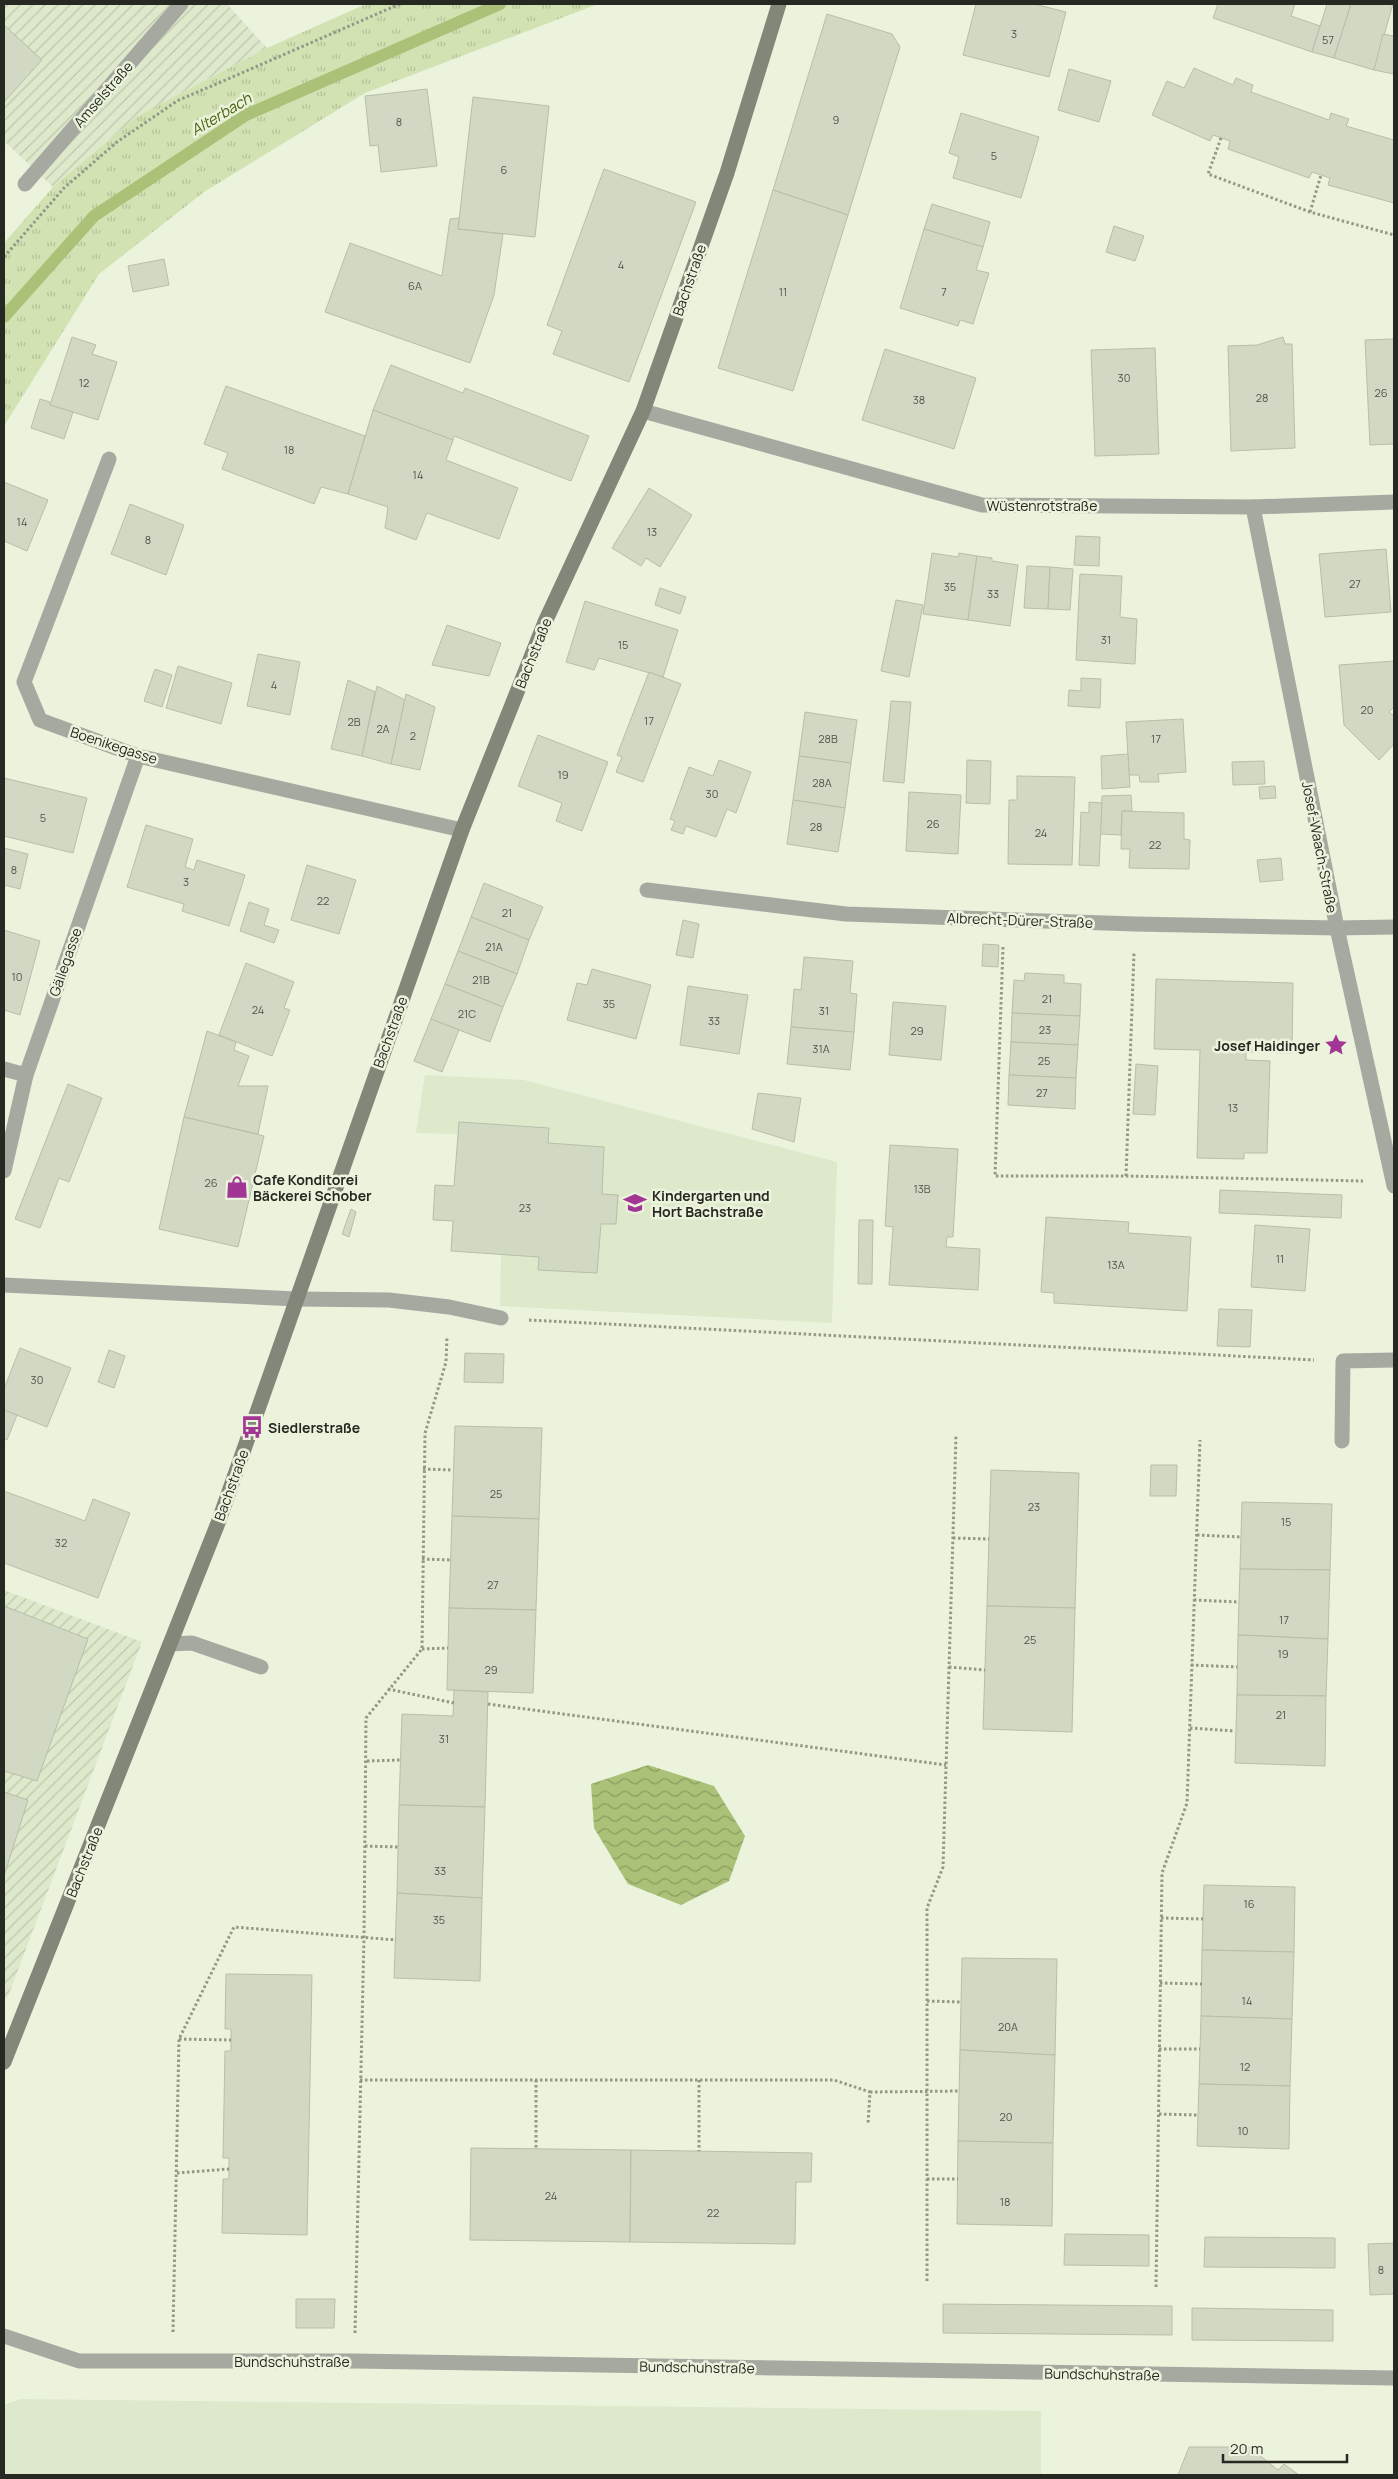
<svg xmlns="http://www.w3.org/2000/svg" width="1398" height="2479" viewBox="0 0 1398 2479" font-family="Manrope,sans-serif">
<defs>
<pattern id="industrial-furrows" width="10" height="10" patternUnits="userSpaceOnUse" patternTransform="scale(1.25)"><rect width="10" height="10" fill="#dee8cb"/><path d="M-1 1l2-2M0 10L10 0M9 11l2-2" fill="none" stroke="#bec7ae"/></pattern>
<pattern id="grass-tufts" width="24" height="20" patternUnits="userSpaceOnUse" patternTransform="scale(1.25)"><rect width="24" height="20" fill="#d2e2b3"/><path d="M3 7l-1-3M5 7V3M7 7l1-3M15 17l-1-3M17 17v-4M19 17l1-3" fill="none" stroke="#b4c29a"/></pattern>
<pattern id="water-waves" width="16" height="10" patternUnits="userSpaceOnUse" patternTransform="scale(1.25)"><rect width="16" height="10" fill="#aac177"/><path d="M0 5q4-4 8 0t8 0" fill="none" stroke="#8a9d61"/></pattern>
</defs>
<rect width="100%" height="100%" fill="#ebf3dd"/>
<!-- built -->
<g fill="#dee8cb">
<path d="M425,1075l99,5 313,82 -5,161 -332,-17 1,-52 -50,-3 2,-30 -20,-1 2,-35 19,1 4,-52 -42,-1z"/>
<path d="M20,2399l1021,12v64h-1037v-70z"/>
</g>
<!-- industrial -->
<g fill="url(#industrial-furrows)">
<path d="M4,4h223l40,44 -131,69 -83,70 -49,-46z"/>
<path d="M4,1590l138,52 -135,357 -3,-2z"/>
</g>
<!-- grass -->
<path fill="url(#grass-tufts)" d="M366,4h232l-233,89 -161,99 -105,82 -95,152v-183l49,-56 83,-70 131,-69z"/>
<!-- water -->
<path fill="url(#water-waves)" d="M648,1765l66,21 31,50 -16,45 -48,24 -53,-21 -34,-56 -3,-44z"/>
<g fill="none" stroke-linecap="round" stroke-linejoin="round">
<!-- stream -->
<path stroke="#aac177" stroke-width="12" d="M4,317l90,-101 152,-101 254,-111"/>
</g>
<!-- building -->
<g fill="#d1d9c4" stroke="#b7beaa">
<path d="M976,4h58l32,8 -17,65 -86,-22z"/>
<path d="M1218,4h77l-4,12 29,10 -8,26 -99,-34z"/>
<path d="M1327,4h24l-17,54 -22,-6z"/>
<path d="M1351,4h42l-19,66 -40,-12z"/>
<path d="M827,14l65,20 8,13 -52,168 -75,-25z"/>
<path d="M4,25l38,35 -38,42z"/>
<path d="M1383,34l11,2v38l-20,-4z"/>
<path d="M1194,68l39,17 3,-7 17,7 -2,7 78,28 2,-7 18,6 -3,7 48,14v63l-66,-18 2,-7 -18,-6 -3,6 -81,-29 2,-8 -17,-6 -3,6 -58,-26 15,-34 17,7z"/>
<path d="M1069,69l42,12 -12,41 -41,-12z"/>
<path d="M427,89l10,77 -56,6 -3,-27 -8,1 -5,-50z"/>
<path d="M473,97l76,9 -14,131 -77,-8z"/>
<path d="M961,113l78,24 -18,61 -68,-20 6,-21 -10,-4z"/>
<path d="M604,169l92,33 -67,180 -76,-28 9,-23 -15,-6z"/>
<path d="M773,190l75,25 -55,176 -75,-23z"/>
<path d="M932,204l58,18 -7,25 -59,-18z"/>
<path d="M459,218l-1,11 45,5 -9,61 -24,68 -145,-51 25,-69 92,33 8,-57z"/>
<path d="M1114,226l30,10 -9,25 -29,-9z"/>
<path d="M924,229l59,18 -7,23 13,3 -16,51 -13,-4 -2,6 -58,-18z"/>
<path d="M164,259l5,26 -36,7 -5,-26z"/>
<path d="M72,337l24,8 -4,9 25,8 -19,58 -48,-15z"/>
<path d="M1283,337l2,7h7l3,104 -64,3 -3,-105 29,-1z"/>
<path d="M1394,339v105l-24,1 -5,-105z"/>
<path d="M1155,348l4,106 -64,2 -4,-106z"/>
<path d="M885,349l91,29 -22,71 -92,-29z"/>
<path d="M391,365l72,28 2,-5 124,48 -18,45 -117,-45 -1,4 -80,-30z"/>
<path d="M226,386l139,50 -17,58 -27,-7 -7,17 -92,-35 6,-16 -24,-9z"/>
<path d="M40,399l10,3v3l23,7 -9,27 -33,-11z"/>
<path d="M373,410l80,30 -7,20 72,28 -19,51 -72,-26 -11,27 -31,-12 3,-21 -40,-13z"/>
<path d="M4,482l44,18 -21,51 -23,-10z"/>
<path d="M649,488l43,27 -32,52 -14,-9 -5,8 -29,-18z"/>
<path d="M130,504l54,21 -18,50 -55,-21z"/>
<path d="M1076,536l24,1 -1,29 -25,-1z"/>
<path d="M1386,549l5,63 -66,5 -6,-63z"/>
<path d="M932,553l26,4 1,-4 18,3 -9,64 -45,-6z"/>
<path d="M977,556l15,2v3l26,4 -8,61 -42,-6z"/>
<path d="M1027,566l23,1 -2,42 -24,-1z"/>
<path d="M1050,567l23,2 -3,41 -22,-1z"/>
<path d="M1080,574l42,2 -2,41 17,2 -2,45 -59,-4z"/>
<path d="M660,588l26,9 -6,17 -25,-9z"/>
<path d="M896,600l27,5 -14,72 -28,-6z"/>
<path d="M585,601l93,29 -15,47 -64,-19 -5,12 -28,-8z"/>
<path d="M447,625l54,18 -12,33 -57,-11z"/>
<path d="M258,654l42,8 -10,53 -43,-9z"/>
<path d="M1394,661v46l-5,5 5,4v28l-15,16 -35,-35 -5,-60z"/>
<path d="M178,666l54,17 -11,41 -55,-16z"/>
<path d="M155,669l17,6 -10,32 -18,-6z"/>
<path d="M649,672l32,12 -38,98 -27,-10 6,-15 -5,-2z"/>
<path d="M1081,678l20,1 -1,29 -32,-2 1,-16 12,1z"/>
<path d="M348,680l27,12 -13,64 -31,-7z"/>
<path d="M377,686l28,14 -14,64 -29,-8z"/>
<path d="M406,694l29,13 -15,63 -29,-6z"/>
<path d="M891,701l20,1 -7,81 -21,-2z"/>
<path d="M805,712l52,8 -6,43 -52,-7z"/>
<path d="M1183,719l3,53 -28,2 1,8h-19l-1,-7h-10l-3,-53z"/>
<path d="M538,735l70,27 -26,69 -26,-10 6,-18 -44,-17z"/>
<path d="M1128,754l2,33 -28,2 -1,-33z"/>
<path d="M799,756l52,7 -6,45 -52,-8z"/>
<path d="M719,760l32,12 -15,41 -9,-4 -11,28 -30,-11 -3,8 -12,-4 4,-9 -5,-2 19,-52 24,9z"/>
<path d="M967,760l24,1 -1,43 -24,-1z"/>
<path d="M1264,761l1,23 -32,1 -1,-23z"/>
<path d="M1017,776l58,1 -3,88 -64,-1 1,-64h8z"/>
<path d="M4,778l83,20 -14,55 -69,-17z"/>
<path d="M1275,786l1,12 -16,1 -1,-12z"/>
<path d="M909,792l52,3 -3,59 -52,-3z"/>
<path d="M1131,795l1,16h-10l-1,24 -21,-1 2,-38z"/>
<path d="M793,800l52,8 -7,44 -51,-8z"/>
<path d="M1089,802l13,1 -3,63 -20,-1 2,-53 8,1z"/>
<path d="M1122,811l62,2v26l6,1 -1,29 -60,-1 1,-19h-9z"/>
<path d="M146,825l47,14 -8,28 9,3 3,-10 48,15 -16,51 -47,-15 2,-7 -57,-17z"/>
<path d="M4,848l24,6 -8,35 -16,-4z"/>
<path d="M1281,858l2,22 -23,2 -3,-22z"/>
<path d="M307,865l49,15 -17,54 -48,-14z"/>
<path d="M484,883l59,24 -14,33 -58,-23z"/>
<path d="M249,902l20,7 -5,16 15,5 -5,13 -34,-12z"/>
<path d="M471,917l58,23 -12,34 -59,-23z"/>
<path d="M683,920l16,4 -6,34 -17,-3z"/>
<path d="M4,930l36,11 -20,74 -16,-5z"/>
<path d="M983,944l16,1 -1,22 -16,-1z"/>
<path d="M458,951l59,23 -14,33 -58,-23z"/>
<path d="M804,957l49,4 -3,32 7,1 -3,38 -63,-5 3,-38 7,1z"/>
<path d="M246,963l48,19 -10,26 6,2 -18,46 -53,-21z"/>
<path d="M592,969l59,16 -15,54 -69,-19 10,-37 10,2z"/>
<path d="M1025,973l39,2v8l17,1 -1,32 -68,-3 2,-33 10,1z"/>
<path d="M1156,979l137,4 -1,70 -46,-1v8l24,1 -3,92h-23v6l-47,-1 3,-108 -46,-1z"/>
<path d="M445,984l58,23 -13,35 -59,-23z"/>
<path d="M688,986l60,9 -9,59 -59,-9z"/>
<path d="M893,1002l53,4 -5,54 -52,-5z"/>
<path d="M1012,1013l68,3 -2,29 -67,-3z"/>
<path d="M431,1019l28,11 -17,42 -28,-11z"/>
<path d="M791,1027l63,5 -4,38 -63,-6z"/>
<path d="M207,1031l29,11 -2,8 15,6 -11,30h30l-10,48 -74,-17z"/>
<path d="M1011,1042l67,3 -2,33 -67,-3z"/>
<path d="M1136,1064l22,2 -3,49 -22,-1z"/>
<path d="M1009,1075l67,3 -1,31 -67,-4z"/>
<path d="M68,1084l34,14 -33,84 -10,-4 -19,50 -25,-9z"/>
<path d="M758,1093l43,5 -7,44 -42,-13z"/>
<path d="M184,1117l80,19 -26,111 -79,-18z"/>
<path d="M459,1122l90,6 -1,15 56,4 -2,47 16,1 -2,29h-15l-4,49 -59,-3 1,-13 -88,-6 2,-30 -20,-1 2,-35 19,1z"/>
<path d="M890,1145l68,4 -5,88h-6l-1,10 34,2 -2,41 -89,-5 4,-58 -8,-1z"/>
<path d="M1220,1190l122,5 -1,23 -122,-5z"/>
<path d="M351,1209l5,3 -7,25 -7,-3z"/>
<path d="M1046,1217l83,5 -1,11 63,4 -4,74 -133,-8v-10l-13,-1z"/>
<path d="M859,1220h14l-1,64h-14z"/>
<path d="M1255,1225l55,4 -5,62 -54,-4z"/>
<path d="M1219,1309l33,1 -2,37 -33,-1z"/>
<path d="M20,1348l51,20 -24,59 -43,-17v-21z"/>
<path d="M109,1350l16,6 -11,32 -16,-6z"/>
<path d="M465,1353l39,1 -1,29 -39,-1z"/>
<path d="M4,1410l13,5 -10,25 -3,-1z"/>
<path d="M455,1426l87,2 -3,91 -87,-3z"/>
<path d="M1151,1465h26l-1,31h-26z"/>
<path d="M991,1470l88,3 -4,135 -88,-2z"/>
<path d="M4,1491l81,30 8,-22 37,14 -32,85 -94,-35z"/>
<path d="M1242,1502l90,2 -2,66 -90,-1z"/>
<path d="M452,1516l87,3 -3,91 -87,-2z"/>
<path d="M1240,1569l90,1 -2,69 -90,-4z"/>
<path d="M4,1606l84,33 -51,142 -33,-10z"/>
<path d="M987,1606l88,2 -3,124 -89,-3z"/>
<path d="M449,1608l87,2 -3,83 -86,-3z"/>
<path d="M1238,1635l90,4 -2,57 -89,-1z"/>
<path d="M454,1690l34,2 -3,115 -86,-2 3,-91 51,2z"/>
<path d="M1237,1695l89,1 -1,70 -90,-3z"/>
<path d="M4,1792l24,8 -24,76z"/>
<path d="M399,1805l86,2 -3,91 -85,-5z"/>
<path d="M1204,1885l91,2 -1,65 -92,-2z"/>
<path d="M397,1893l85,5 -2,83 -86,-3z"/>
<path d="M1202,1950l92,2 -2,67 -91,-3z"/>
<path d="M962,1958l95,1 -2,96 -95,-5z"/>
<path d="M226,1974l86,1 -5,260 -85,-2 1,-54h6v-21h-6l2,-107h6v-22h-6z"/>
<path d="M1201,2016l91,3 -2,67 -91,-2z"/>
<path d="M960,2050l95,5 -2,88 -95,-2z"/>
<path d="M1199,2084l91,2 -1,63 -92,-3z"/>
<path d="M958,2141l95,2 -1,83 -95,-2z"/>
<path d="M471,2148l160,2 -1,92 -160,-2z"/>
<path d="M631,2150l181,3 -1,29h-15l-1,62 -165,-2z"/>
<path d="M1065,2234l84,1v31l-85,-1z"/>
<path d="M1205,2237l130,1v30l-131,-1z"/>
<path d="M1394,2243v51l-24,1 -2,-51z"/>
<path d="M296,2299h39l-1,29h-38z"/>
<path d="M943,2304l229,2v29l-229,-2z"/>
<path d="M1192,2308l141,2v31l-141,-1z"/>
<path d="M1189,2447h60l29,23 6,-6 15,11h-121z"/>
</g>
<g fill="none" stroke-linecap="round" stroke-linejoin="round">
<!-- path -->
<g stroke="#939889" stroke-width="3" stroke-dasharray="2.5 2.5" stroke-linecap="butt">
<path d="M1221,138l-13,36 102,38 84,23"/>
<path d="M1310,212l11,-37"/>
<path d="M4,257l60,-69 53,-46 60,-41 223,-97"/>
<path d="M1003,947l-8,229h131l237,5"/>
<path d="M1126,1176l8,-224"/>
<path d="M529,1320l785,40"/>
<path d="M423,1469l30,1"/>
<path d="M1197,1535l44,2"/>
<path d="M953,1538l36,1"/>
<path d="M422,1559l29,1"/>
<path d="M1194,1600l45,2"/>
<path d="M422,1649l26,-1"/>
<path d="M1191,1665l46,2"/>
<path d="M949,1667l36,3"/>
<path d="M388,1689l66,14"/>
<path d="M488,1704l458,61"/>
<path d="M1190,1728l45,3"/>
<path d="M367,1761l34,-1"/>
<path d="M365,1846l33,1"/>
<path d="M1161,1918l42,1"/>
<path d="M1160,1983l42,1"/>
<path d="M927,2001l34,1"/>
<path d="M179,2039l52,1"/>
<path d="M1159,2049h41"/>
<path d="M360,2080h474l36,12 -2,32"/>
<path d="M536,2080v69"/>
<path d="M699,2080v71"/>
<path d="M870,2092l89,-1"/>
<path d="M1159,2114l39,1"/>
<path d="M177,2173l52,-4"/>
<path d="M927,2179h31"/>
<path d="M927,2281v-373l16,-41 13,-432"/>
<path d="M1156,2287l6,-414 25,-70 13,-363"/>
<path d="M173,2332l6,-293 55,-112 162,13"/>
<path d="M355,2333l9,-396 2,-219 56,-69 3,-216 21,-71 1,-25"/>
</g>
<!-- lane -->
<g stroke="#a6a9a0" stroke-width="15">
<path d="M4,1069l22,6"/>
<path d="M297,1299l92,1 60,7 52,11"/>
<path d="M1342,1441l1,-80 51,-1"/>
<path d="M170,1644l22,-1 69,24"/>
</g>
<!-- street -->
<g stroke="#a6a9a0" stroke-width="15">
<path d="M25,184l156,-180"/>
<path d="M643,411l339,94 271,2 141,-5"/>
<path d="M109,459l-85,223 16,38 98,36 324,74"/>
<path d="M1253,507l84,421 57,258"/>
<path d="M647,890l199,24 289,10 202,4 57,-1"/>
<path d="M4,1171l22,-96 112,-319"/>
<path d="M4,1285l293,14"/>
<path d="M4,2336l75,25h275l1040,17"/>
</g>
<!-- secondary -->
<path stroke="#82877a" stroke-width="15" d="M4,2062l214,-539 244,-693 83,-208 98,-211 84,-238 52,-169"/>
</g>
<!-- icons -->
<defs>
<symbol id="sight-bare" viewBox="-9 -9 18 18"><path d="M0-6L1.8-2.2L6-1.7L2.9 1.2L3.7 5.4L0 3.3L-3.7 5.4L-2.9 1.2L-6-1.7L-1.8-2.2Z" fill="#a23695" stroke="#ebf3dd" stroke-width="2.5" paint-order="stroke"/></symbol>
<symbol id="shop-bare" viewBox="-9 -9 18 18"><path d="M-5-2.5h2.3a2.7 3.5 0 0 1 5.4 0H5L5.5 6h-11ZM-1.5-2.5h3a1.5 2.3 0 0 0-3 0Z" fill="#a23695" stroke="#ebf3dd" stroke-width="2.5" paint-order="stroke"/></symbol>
<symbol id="school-bare" viewBox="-9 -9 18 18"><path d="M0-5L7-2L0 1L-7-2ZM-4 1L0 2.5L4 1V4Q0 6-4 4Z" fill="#a23695" stroke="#ebf3dd" stroke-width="2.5" paint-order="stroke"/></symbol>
<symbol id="bus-bare" viewBox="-9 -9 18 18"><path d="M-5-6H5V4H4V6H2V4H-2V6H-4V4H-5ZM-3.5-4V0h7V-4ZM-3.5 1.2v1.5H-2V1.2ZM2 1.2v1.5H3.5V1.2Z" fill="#a23695" stroke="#ebf3dd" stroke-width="2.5" paint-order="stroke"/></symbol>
</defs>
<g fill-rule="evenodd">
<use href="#sight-bare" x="1320" y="1029" width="32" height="32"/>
<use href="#shop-bare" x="221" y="1171" width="32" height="32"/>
<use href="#school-bare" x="619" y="1187" width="32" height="32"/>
<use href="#bus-bare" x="236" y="1411" width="32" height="32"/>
</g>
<g text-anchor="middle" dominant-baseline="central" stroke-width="5" stroke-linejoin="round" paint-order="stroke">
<!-- number labels -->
<g font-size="11" fill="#51554a">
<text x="1014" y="33">3</text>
<text x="1328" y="39">57</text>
<text x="836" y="119">9</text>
<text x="399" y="121">8</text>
<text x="994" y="155">5</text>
<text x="504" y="169">6</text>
<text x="621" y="264">4</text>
<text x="415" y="285">6A</text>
<text x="783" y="291">11</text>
<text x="944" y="291">7</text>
<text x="1124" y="377">30</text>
<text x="84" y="382">12</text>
<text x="1381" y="392">26</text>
<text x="1262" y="397">28</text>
<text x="919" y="399">38</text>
<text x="289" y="449">18</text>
<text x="418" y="474">14</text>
<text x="22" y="521">14</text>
<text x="652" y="531">13</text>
<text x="148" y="539">8</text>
<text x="1355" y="583">27</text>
<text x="950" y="586">35</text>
<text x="993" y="593">33</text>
<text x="1106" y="639">31</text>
<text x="623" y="644">15</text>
<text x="274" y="684">4</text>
<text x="1367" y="709">20</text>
<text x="649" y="720">17</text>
<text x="354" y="721">2B</text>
<text x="383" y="728">2A</text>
<text x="413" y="735">2</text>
<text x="828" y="738">28B</text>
<text x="1156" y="738">17</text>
<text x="563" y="774">19</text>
<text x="822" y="782">28A</text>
<text x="712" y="793">30</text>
<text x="43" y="817">5</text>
<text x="933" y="823">26</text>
<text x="816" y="826">28</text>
<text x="1041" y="832">24</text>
<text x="1155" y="844">22</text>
<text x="14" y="869">8</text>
<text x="186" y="881">3</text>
<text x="323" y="900">22</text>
<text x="507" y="912">21</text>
<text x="494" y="946">21A</text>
<text x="17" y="976">10</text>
<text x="481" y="979">21B</text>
<text x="1047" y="998">21</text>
<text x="609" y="1003">35</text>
<text x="258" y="1009">24</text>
<text x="824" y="1010">31</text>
<text x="467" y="1013">21C</text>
<text x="714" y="1020">33</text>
<text x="1045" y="1029">23</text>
<text x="917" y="1030">29</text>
<text x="821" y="1048">31A</text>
<text x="1044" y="1060">25</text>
<text x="1042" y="1092">27</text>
<text x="1233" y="1107">13</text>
<text x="211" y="1182">26</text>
<text x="922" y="1188">13B</text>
<text x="525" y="1207">23</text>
<text x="1280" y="1258">11</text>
<text x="1116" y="1264">13A</text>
<text x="37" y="1379">30</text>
<text x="496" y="1493">25</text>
<text x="1034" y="1506">23</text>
<text x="1286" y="1521">15</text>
<text x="61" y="1542">32</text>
<text x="493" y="1584">27</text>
<text x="1284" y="1619">17</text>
<text x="1030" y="1639">25</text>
<text x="1283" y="1653">19</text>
<text x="491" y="1669">29</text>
<text x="1281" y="1714">21</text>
<text x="444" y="1738">31</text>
<text x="440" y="1870">33</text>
<text x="1249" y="1903">16</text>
<text x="439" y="1919">35</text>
<text x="1247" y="2000">14</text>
<text x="1008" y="2026">20A</text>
<text x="1245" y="2066">12</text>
<text x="1006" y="2116">20</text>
<text x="1243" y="2130">10</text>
<text x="551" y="2195">24</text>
<text x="1005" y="2201">18</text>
<text x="713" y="2212">22</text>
<text x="1381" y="2269">8</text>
</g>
<!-- street labels -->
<g font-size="14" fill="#262921" stroke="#ebf3dd">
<text transform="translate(103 94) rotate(-49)">Amselstraße</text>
<text transform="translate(689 280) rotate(-71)">Bachstraße</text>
<text x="1042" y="505">Wüstenrotstraße</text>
<text transform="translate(533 653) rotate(-68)">Bachstraße</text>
<text transform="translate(114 745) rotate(18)">Boenikegasse</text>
<text transform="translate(1320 847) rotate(79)">Josef-Waach-Straße</text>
<text transform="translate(1020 920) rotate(2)">Albrecht-Dürer-Straße</text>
<text transform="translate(65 962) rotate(-71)">Gällegasse</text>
<text transform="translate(390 1032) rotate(-70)">Bachstraße</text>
<text transform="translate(231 1485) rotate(-70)">Bachstraße</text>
<text transform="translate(84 1862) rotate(-68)">Bachstraße</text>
<text x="292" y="2361">Bundschuhstraße</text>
<text transform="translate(697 2367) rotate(1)">Bundschuhstraße</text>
<text transform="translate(1102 2374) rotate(1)">Bundschuhstraße</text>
</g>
<!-- poi labels -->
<g font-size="14" font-weight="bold" fill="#262921" stroke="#ebf3dd" text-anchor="start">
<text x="1320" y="1045" text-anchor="end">Josef Haidinger</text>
<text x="253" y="1179">Cafe Konditorei<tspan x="253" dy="16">Bäckerei Schober</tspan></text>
<text x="652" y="1195">Kindergarten und<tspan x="652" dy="16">Hort Bachstraße</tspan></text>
<text x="268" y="1427">Siedlerstraße</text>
</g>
<!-- water labels -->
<g font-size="15" font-style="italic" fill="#4a5e08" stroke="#ebf3dd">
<text transform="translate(221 114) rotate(-31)">Alterbach</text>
</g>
</g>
<!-- border -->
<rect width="1398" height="2479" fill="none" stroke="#262921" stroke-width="10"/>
<!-- scale -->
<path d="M1223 2454v8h124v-8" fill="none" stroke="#262921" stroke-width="2.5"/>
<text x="1230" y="2454" font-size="15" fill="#262921" stroke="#ebf3dd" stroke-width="4" paint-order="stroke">20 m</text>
</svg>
